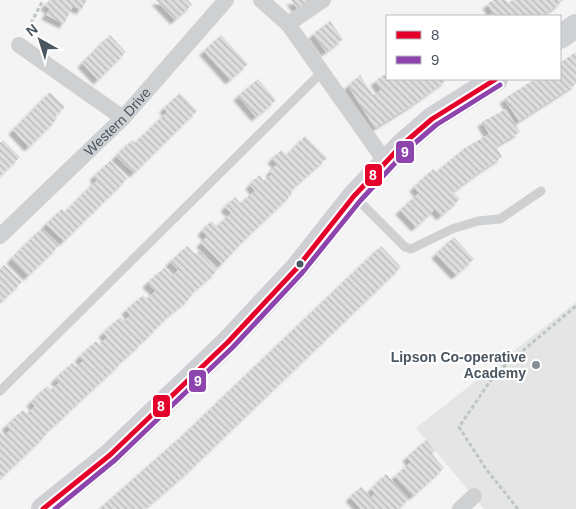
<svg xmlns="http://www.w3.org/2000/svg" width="576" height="509" viewBox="0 0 576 509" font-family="Helvetica,sans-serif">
<defs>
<pattern id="building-back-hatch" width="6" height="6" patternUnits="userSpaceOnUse" patternTransform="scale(1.25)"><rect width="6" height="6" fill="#ddddde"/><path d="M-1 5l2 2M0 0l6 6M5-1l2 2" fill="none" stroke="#b5b6b7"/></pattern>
<filter id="shadow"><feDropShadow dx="-4.5" dy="4.5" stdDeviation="1" flood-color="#0004"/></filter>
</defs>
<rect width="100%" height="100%" fill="#f4f4f4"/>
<!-- education -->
<path fill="#e6e5e6" d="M576,302v207h-92l-68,-81z"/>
<!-- building -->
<g fill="url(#building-back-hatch)" filter="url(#shadow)">
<path d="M49,0h38l-6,10 -8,-4 -9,18 -18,-9 4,-6 -5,-3z"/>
<path d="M156,0h32l4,5 -17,15z"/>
<path d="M291,0h24l-18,8z"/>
<path d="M494,0h12l2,3 5,-3h50l-6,6 -16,10h-53l5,-3 -6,-9z"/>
<path d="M330,21l13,18 -17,13 -13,-18z"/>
<path d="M110,35l16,17 -28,28 -16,-17z"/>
<path d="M221,35l27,29 -18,16 -26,-29z"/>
<path d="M576,52v32l-57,37 -15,-22 31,-20h25v-16z"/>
<path d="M387,73v6h7l1,1 2,-1h51l-36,26 -37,23 -27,-42 12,-11 13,20 8,-5 -6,-9z"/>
<path d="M258,79l18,21 -20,17 -18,-21z"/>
<path d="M50,92l15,15 -10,9 2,3 -28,28 -16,-17z"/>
<path d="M180,93l17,18 -63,62 -18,-17 16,-16 3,3 32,-31 -3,-4z"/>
<path d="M506,109l14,23 -24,14 6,11 -20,13 -29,22 7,7 -19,17 -6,-7 -19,18 -16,-17 19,-17 -5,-6 19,-18 3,3 29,-24 24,-14 -7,-12z"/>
<path d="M305,136l22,22 -25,22 -12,12 2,2 -48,46 -22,24 -21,-21 6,-7 -5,-5 9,-10 6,5 14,-13 -6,-6 10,-10 5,6 15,-12 -5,-6 9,-10 5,6 8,-7 -2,-2 7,-8 -5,-5 9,-9 6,5z"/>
<path d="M3,140l17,17 -20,19v-33z"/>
<path d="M110,161l17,18 -63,62 -18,-17 16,-15 3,3 32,-32 -3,-4z"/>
<path d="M42,228l17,18 -31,30 -17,-17z"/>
<path d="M454,237l20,22 -18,16 -20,-21z"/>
<path d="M187,246l8,8 4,-3 18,19 -2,3 -22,19 -4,7 -20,16 -21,22 -4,1 -3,6 -17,15 -7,8 -36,33v1l-7,5 -2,3 -24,22 -4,6 -44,42v-47l4,4 6,-6 -4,-4 17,-16 4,4 8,-8 -4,-4 16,-16 4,4 8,-7 -4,-4 17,-16 4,4 7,-6 -4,-4 17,-16 3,4 8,-8 -4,-4 17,-16 4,4 6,-6 -4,-5 17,-15 4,4 8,-8 -8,-8 17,-15 8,8 6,-6 -8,-8z"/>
<path d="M381,246l20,21 -212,204 -44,38h-46l84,-74z"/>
<path d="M4,265l18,17 -22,21v-34z"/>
<path d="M426,440l9,11 -3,3 12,14 -31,28 -18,-20 16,-14 -4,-5z"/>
<path d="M386,474l23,25 -11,10h-37l-11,-12 11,-10 10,11 4,-5 -4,-4z"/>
</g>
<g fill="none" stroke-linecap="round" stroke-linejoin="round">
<!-- path -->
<g stroke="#bcc7c4" stroke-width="3" stroke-dasharray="4 2.5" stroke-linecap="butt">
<path d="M28,29l15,-29"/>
<path d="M518,509l-32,-40 -27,-42 36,-53 81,-68"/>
</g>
<!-- service -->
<g stroke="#ced0d2" stroke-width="9">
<path d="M354,196l51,51 6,2 41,-20 26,-8 22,-2 41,-28"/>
<path d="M0,391l321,-318"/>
</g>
<!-- minor -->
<g stroke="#ced0d2" stroke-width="16">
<path d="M261,0l27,24 97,137"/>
<path d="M288,24l35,-24"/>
<path d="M19,45l104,73"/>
<path id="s1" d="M0,236l123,-118 103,-118"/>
<path d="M460,509l14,-13"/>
</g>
<!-- secondary -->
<g stroke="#ced0d4" stroke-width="24">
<path d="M560,37l16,-11"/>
<path d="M43,509l67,-54 118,-113 69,-74 57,-72 49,-52 29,-25 64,-40"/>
</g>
<defs>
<path id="bus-1" d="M43,509l67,-54 118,-113 69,-74 57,-72 49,-52 29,-25 64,-40"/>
<path id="bus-2" d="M55,509l60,-49 118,-113 69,-74 58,-72 48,-52 28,-24 64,-40"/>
</defs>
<!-- bus-1 casing -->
<use href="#bus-1" stroke="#fff" stroke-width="9"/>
<!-- bus-2 casing -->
<use href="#bus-2" stroke="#fff" stroke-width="9"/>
<!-- bus-1 -->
<use href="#bus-1" stroke="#e4002b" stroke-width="5"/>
<!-- bus-2 -->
<use href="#bus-2" stroke="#8e44ad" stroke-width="5"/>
</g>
<!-- markers -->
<circle fill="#4a5661" stroke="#fff" stroke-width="2" cx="300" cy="264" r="4.5"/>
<circle fill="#868d94" stroke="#fff" stroke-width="2" cx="536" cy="365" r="5"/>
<g text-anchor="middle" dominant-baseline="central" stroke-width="4.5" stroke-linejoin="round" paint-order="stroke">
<!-- street labels -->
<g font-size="14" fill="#4a5661" stroke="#fff">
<text stroke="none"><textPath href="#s1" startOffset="164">Western Drive</textPath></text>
</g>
<!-- poi labels -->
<g font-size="14" font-weight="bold" fill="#4a5661" stroke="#fff" text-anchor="end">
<text x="526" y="357">Lipson Co-operative<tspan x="526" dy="16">Academy</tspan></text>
</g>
</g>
<g stroke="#fff" stroke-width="2">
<rect x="395" y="140" width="20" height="24" rx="5" fill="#8e44ad"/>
<rect x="364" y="163" width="19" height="24" rx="5" fill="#e4002b"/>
<rect x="188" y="369" width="19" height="24" rx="5" fill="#8e44ad"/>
<rect x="152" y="394" width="19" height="24" rx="5" fill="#e4002b"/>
</g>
<g font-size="14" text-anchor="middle" font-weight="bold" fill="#fff">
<text x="405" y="157">9</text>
<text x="373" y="180">8</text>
<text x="198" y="386">9</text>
<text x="161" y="411">8</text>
</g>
<!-- legend -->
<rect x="386" y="15" width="175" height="65" fill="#ffffff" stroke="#b7bbc0"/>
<rect x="396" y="31" width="25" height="8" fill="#e4002b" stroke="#b7bbc0"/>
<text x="431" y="40" font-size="15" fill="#4a5661">8</text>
<rect x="396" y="56" width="25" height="8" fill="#8e44ad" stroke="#b7bbc0"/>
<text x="431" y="65" font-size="15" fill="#4a5661">9</text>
<!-- north arrow -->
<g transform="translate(40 40) rotate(321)" stroke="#ffffff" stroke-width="4" paint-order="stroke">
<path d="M0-4L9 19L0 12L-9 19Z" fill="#4a5661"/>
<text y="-8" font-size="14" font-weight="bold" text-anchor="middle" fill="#4a5661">N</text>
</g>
</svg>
